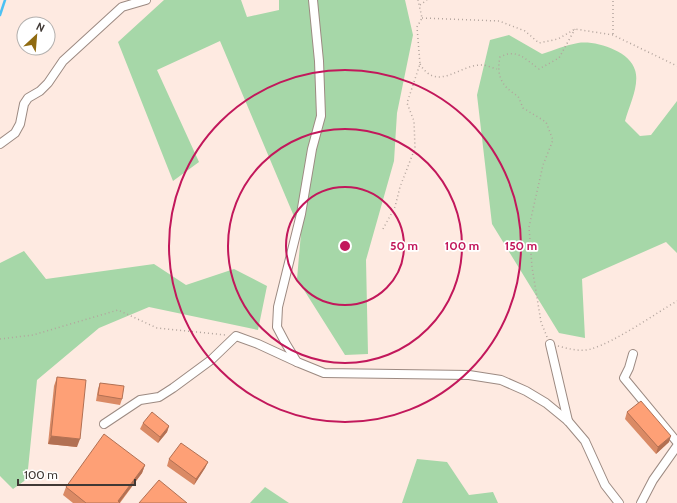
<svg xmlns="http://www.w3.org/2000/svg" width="677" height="503" viewBox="0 0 677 503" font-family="Cabin,sans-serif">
<rect width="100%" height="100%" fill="#feeae1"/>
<!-- green -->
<g fill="#a6d7a8">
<path d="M164,0h77l6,17 32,-7v-10h126l8,35 -16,78 -3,48 -28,99 2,94 -23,1 -48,-76 4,-46 -81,-192 -63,29 42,92 -26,19 -55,-139z"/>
<path d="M509,35l33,19c12,-4 24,-9 36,-11 17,-3 52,8 57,27 5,15 -6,36 -10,51l15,15 11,-1 26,-34v152l-11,-11 -84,37 3,59 -26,-5 -67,-109 -15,-129 13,-55z"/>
<path d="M24,251l22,28 108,-15 32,21 48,-16 33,17 -9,44 -109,-23 -50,21 -62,52 -10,99 -14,10 -13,-13v-213z"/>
<path d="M417,459l30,3 22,33 24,-3 5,11h-96z"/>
<path d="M265,487l24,16h-39z"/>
</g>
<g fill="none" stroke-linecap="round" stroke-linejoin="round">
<!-- stream -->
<path stroke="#4cc1f3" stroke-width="2.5" d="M0,15l5,-15"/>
<defs>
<g id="minor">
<path d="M313,0l6,61 2,55 -9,33 -11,65 -23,93 -1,20 9,17 11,18 27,11 145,2 32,5 25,11 20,12 22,18 17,20 20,44 14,18"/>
<path d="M0,144l15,-11 5,-9 4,-20 4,-6 12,-7 8,-8 15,-22 59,-54 24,-7"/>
<path d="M550,344l18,77"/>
<path d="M633,354l-4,14 -5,10 53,64"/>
<path d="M104,424l36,-24 19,-3 14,-9 38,-28 25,-24 22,8 39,18"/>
<path d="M641,503l12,-23 24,-34"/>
</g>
</defs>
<!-- minor casing -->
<use href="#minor" stroke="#9c8a82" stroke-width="10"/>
<!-- path -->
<g stroke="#b2a49d" stroke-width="1.5" stroke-dasharray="1 3" stroke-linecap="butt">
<path d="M420,5l7,-5"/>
<path d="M422,18l77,3 26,10 14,12 19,-4 17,-10 38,6 64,31"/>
<path d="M613,34v-34"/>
<path d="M420,64c17,29 40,0 62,1 5,0 10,3 15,4"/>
<path d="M383,229l12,-22 5,-20 15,-39 -1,-27 -7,-18 13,-39 -3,-37 5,-9 -4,-18"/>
<path d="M547,337l-6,-15 -9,-55 -3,-40 14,-62 10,-25 -7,-18 -23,-14 -5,-12c-16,-9 -22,-20 -18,-39 17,-9 25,2 39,12l20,-11 16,-29"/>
<path d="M0,339l33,-4 85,-25 39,18 69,7"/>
<path d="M558,346c11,3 23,6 33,3 26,-8 62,-34 86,-48"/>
</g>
<!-- minor -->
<use href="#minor" stroke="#fff" stroke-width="8"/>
</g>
<!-- wall -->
<g fill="#da8a65">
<path d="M57,377l20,70 -29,-3 6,-58z"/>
<path d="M100,383l22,16 -2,6 -24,-4 2,-12z"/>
<path d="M627,412l42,30 -13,12 -31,-35z"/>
<path d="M143,423l26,3 -2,6 -9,11 -18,-14z"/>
<path d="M169,459l39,3 -3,6 -11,17 -27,-19z"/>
<path d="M145,465l-3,8 -22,30h-47l-10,-8 3,-8z"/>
</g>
<!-- shaded-wall -->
<g fill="#b27053">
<path d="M169,426l-2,6 -9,11 2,-6z"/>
<path d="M51,436l29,3 -3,8 -29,-3z"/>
<path d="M671,436l-2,6 -13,12 2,-7z"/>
<path d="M208,462l-3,6 -11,17 2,-6z"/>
<path d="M145,465l-3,8 -23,30 -1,-2z"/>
</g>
<!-- building -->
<g fill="#fea076" stroke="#b27053">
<path d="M57,377l29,3 -6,59 -29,-3z"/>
<path d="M100,383l24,3 -2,13 -24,-4z"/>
<path d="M641,401l30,35 -13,11 -31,-35z"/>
<path d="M152,412l17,14 -9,11 -17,-14z"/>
<path d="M104,434l41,31 -27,36 2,2h-34l-20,-16z"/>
<path d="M181,443l27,19 -12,17 -27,-20z"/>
<path d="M159,480l28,23h-48z"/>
</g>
<!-- distance rings -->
<g fill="none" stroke="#c2185b" stroke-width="2">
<circle cx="345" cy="246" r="59"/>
<circle cx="345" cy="246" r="117"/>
<circle cx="345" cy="246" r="176"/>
</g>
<circle cx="345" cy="246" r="6" fill="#c2185b" stroke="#fff" stroke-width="2"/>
<g font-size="12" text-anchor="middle" font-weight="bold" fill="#c2185b" stroke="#fff" stroke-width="3.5" stroke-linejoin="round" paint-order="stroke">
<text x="404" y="250">50 m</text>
<text x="462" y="250">100 m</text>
<text x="521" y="250">150 m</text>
</g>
<!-- north arrow -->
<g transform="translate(36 36) rotate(26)"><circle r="19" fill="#ffffff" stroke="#b3b0ae"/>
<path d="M0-3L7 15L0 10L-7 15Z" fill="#906b11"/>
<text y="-6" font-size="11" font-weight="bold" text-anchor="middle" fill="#403935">N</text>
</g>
<!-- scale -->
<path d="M18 479v6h117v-6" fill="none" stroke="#403935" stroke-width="2"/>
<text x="24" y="479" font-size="12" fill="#403935" stroke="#ffffff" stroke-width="3" paint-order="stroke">100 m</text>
</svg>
